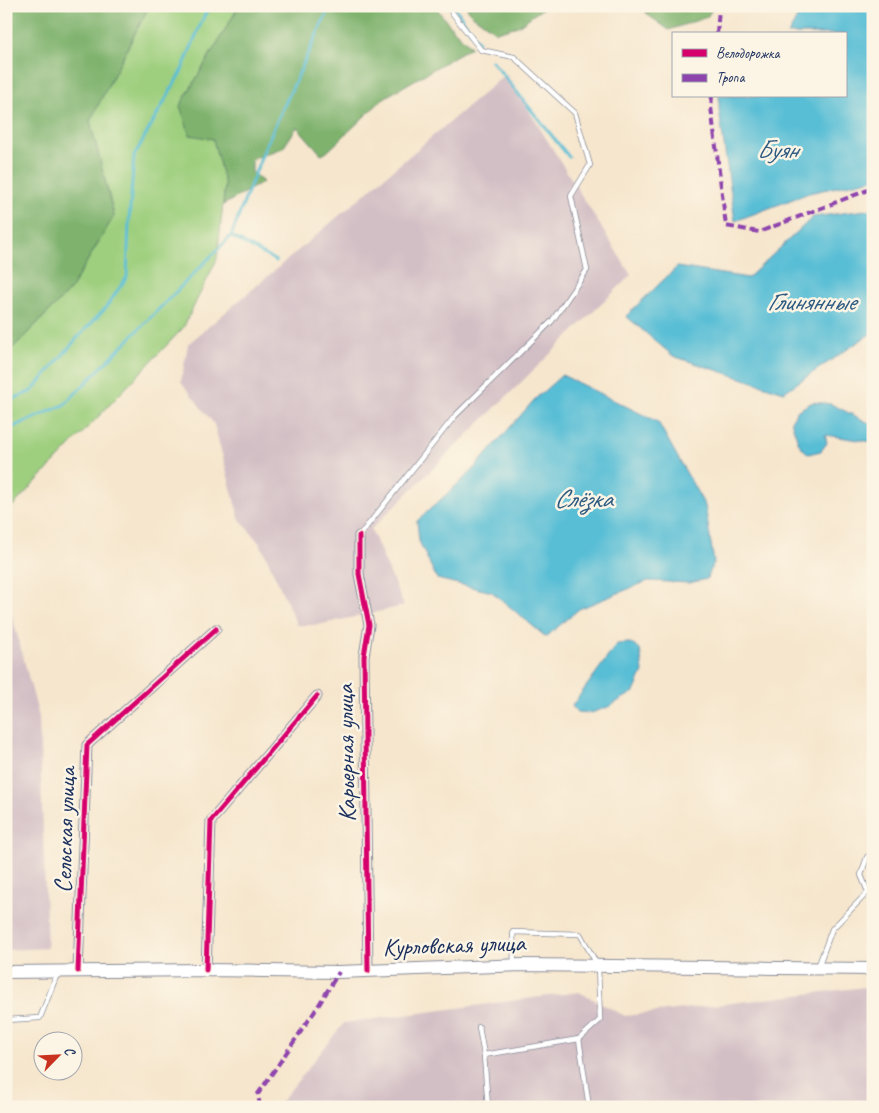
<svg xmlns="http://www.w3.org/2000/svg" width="879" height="1113" viewBox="0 0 879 1113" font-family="Caveat,sans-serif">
<rect width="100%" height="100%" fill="#fcf5e5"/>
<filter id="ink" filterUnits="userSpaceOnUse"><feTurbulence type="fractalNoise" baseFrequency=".02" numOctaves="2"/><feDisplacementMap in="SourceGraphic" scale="10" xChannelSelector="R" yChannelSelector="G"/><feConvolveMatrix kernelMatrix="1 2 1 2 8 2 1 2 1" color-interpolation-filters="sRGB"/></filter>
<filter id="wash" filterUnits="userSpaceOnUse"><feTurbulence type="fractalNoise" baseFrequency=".0096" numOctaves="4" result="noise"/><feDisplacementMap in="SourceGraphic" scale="20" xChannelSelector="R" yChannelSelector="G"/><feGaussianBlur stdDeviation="1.12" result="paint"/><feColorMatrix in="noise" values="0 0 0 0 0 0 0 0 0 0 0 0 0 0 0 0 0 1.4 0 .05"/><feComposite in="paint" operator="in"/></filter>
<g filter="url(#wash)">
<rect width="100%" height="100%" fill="#f6e6cd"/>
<!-- industrial -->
<g fill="#d2bec5">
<path d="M506,74l125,201 -260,254 33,77 -86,19h-21l-36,-80 -22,-27 -25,-94 -33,-42 7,-38z"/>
<path d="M6,593l33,124 8,231 -41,2z"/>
<path d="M873,986v121h-596l67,-84 235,-31 46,24z"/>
</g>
<!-- green -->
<path fill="#9ecf7e" stroke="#5c7f6e" d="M149,6h90l-59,100 33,33 12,46 -8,74 -34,69 -177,185v-158l64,-65 44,-74 -24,-95z"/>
<!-- forest -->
<g fill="#7eb26d" stroke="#4c7066">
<path d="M6,6h143l-59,115 24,95 -44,74 -64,65z"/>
<path d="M239,6h196l17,22 19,19 -87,51 -57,54 -5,3 -25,-28 -14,21 -31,11v13l11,10 -40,23 2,-20 -12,-46 -23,-4 -10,-29z"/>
<path d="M466,6h80l-28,20 -22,6 -25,-18z"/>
<path d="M642,6h72l-7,11 -38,13 -21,-15z"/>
</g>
<!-- water -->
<g fill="#58bed5" stroke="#3a769a">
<path d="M802,6h71v173l-64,14 -74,28 -16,-111v-14h126v-62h-57l8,-14z"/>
<path d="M873,209v123l-89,60 -111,-36 -47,-40 51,-49 71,11 65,-61z"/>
<path d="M562,375l96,47 47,84 9,56 -7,17 -18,4 -41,-2 -69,28 -33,28 -54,-45 -55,-13 -18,-38 -2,-20 52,-47 66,-75z"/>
<path d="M813,402l18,2 42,21v17l-48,-7 2,8 -6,8 -13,3 -9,-10 -8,-23 7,-11z"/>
<path d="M630,643l10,6 3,23 -9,20 -26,15 -17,6 -14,-1 -5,-6 45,-62z"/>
</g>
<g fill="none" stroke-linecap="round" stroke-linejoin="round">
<!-- stream -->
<g stroke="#58bed5" stroke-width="3">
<path d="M454,6l24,36"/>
<path d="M492,61l77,96"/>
<path d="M231,236l45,25"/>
<path d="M6,402l26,-11 47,-55 25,-26 23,-33 2,-56 5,-65 48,-86 22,-54 7,-10"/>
<path d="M6,430l58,-25 167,-169 35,-91 64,-139"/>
</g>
</g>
</g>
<g filter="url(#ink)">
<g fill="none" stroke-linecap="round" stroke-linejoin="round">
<defs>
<g id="lane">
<path d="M359,536l96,-120 97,-95 35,-51 -16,-74 19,-31 -15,-52 -61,-56 -33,-7 -34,-44"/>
<path d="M818,967l14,-38 36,-37 -7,-17 6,-18 6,-4"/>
<path d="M6,1020l34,-2 18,-46"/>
<path d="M479,1027l5,28"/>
<path d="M579,1039l10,68"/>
<path d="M488,1107l-4,-52 95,-16 21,-19 -2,-54 -18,-32 -67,-2 1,33"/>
</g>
<g id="street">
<path d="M359,536v38l10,51 -5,31 4,315"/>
<path d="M206,970l5,-149 106,-125"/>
<path d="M78,971l9,-226 129,-116"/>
</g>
<path id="secondary" d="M6,972l200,-2 133,2 184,-7 350,4"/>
</defs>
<!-- lane casing -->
<use href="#lane" stroke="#888a96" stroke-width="6"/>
<!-- street casing -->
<use href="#street" stroke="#888a96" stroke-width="11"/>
<!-- secondary casing -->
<use href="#secondary" stroke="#888a96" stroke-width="14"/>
<!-- lane -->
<use href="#lane" stroke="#fff" stroke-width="4.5"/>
<!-- street -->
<use href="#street" stroke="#fff" stroke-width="9"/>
<!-- secondary -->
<use href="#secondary" stroke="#fff" stroke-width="12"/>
<!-- quiet -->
<g stroke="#8e44ad" stroke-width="4" stroke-dasharray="8 4" stroke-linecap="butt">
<path d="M717,34l2,-26 4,-2"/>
<path d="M712,96l-1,11 15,119 33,6 114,-44"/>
<path d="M453,1106l27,1"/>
<path d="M260,1107l-2,-13 57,-83 24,-39"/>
</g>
<defs>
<g id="cycleway">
<path d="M359,536v38l10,51 -5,31 4,315"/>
<path d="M206,970l5,-149 106,-125"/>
<path d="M78,971l9,-226 129,-116"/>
</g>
</defs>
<!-- cycleway casing -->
<use href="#cycleway" stroke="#fcf5e5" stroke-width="8"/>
<!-- cycleway -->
<use href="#cycleway" stroke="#d6006c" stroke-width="5"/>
</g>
</g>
<g text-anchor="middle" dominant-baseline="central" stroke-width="5" stroke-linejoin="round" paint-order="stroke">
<!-- street labels -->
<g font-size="25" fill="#1b2f5e" stroke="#fcf5e5">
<text transform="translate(346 753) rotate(-91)">Карьерная улица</text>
<text transform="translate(65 830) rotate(-88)">Сельская улица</text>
<text transform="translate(454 945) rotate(-2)">Курловская улица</text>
</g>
<!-- water labels -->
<g font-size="26" font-style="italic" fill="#2d5a82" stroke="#fcf5e5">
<text x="777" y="149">Буян</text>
<text x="811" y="301">Глинянные</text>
<text x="583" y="498">Слёзка</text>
</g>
</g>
<!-- margin -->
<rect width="879" height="1113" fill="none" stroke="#fcf5e5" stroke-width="25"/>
<!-- legend -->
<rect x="672" y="32" width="175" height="65" fill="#fcf5e5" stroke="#a2a6af"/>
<rect x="682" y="49" width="25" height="8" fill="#d6006c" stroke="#a2a6af"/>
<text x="716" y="58" font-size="15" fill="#1b2f5e">Велодорожка</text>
<rect x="682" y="74" width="25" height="8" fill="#8e44ad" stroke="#a2a6af"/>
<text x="716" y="82" font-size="15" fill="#1b2f5e">Тропа</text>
<!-- north arrow -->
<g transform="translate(58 1056) rotate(66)"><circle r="24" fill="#fcf5e5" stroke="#a2a6af"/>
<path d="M0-4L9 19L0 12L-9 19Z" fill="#c8321e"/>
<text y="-8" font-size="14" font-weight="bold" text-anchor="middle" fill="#1b2f5e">С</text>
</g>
</svg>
